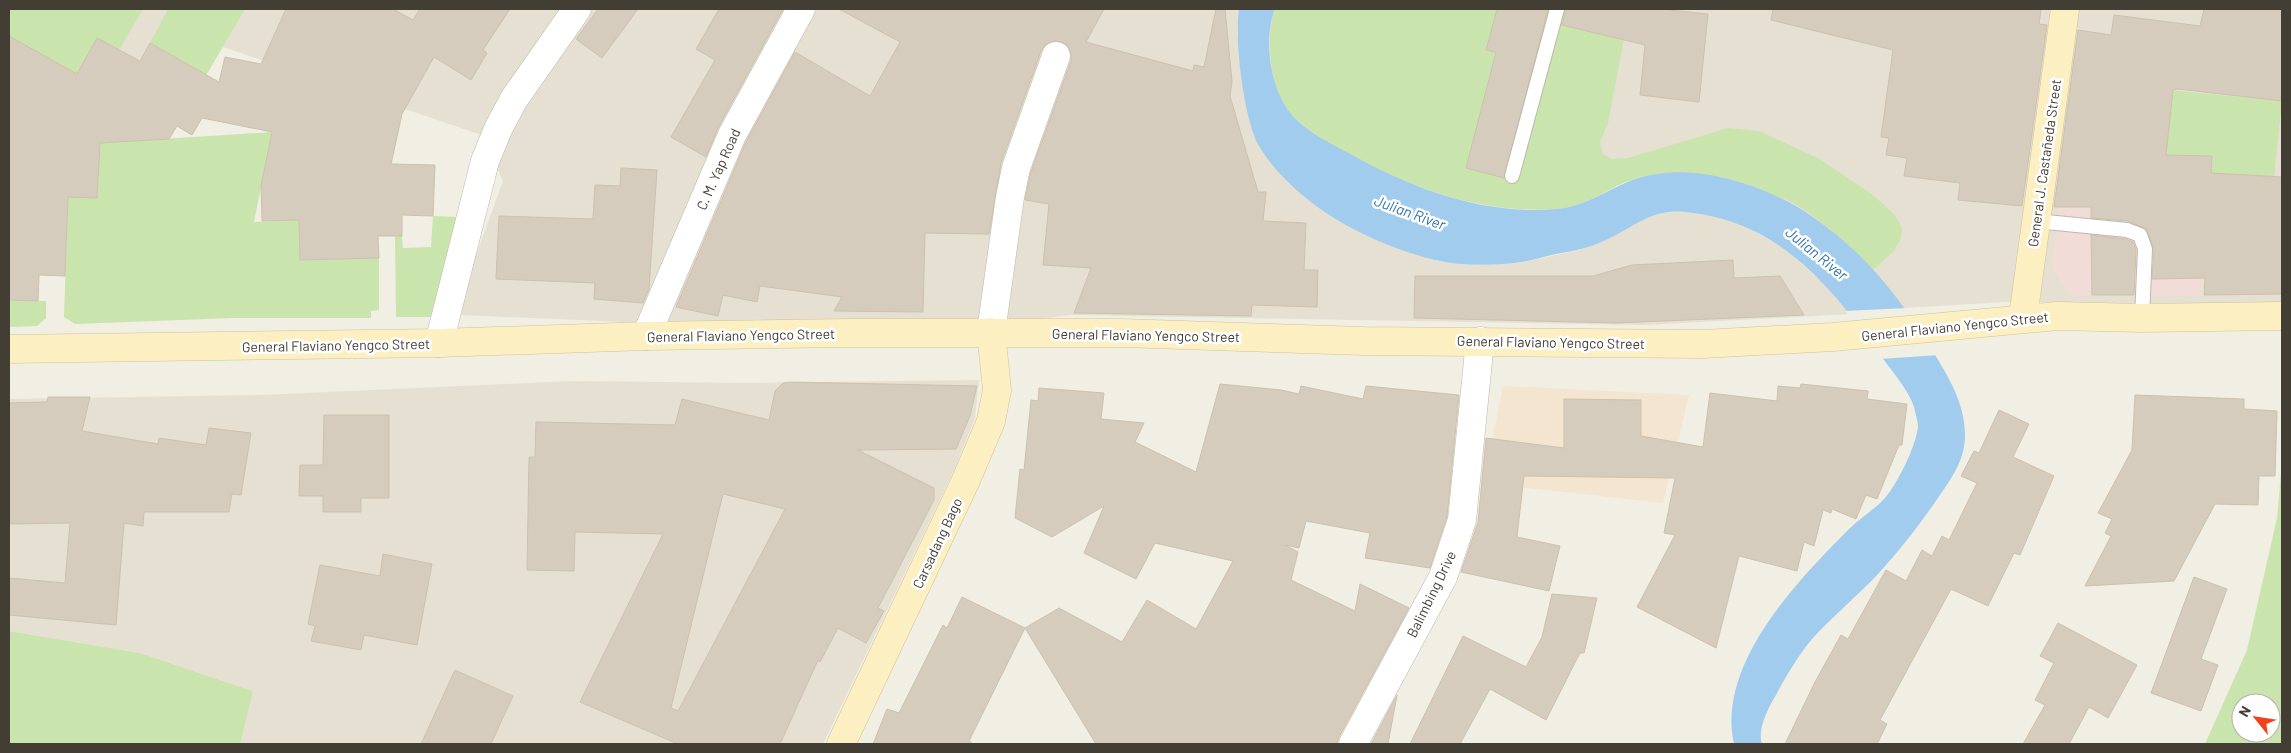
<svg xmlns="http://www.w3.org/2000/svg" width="2291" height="753" viewBox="0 0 2291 753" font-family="Barlow,sans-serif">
<rect width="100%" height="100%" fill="#f1eee4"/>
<!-- residential -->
<g fill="#e5e0d2">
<path d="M9,9h1230l-2,25 65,160 32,22 29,17 33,15 42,13 41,4 45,-3 54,-12 23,-8 49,-27 30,-4 32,4 30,9 44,26 43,38 22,26 -206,11 -573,-10 -163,19 -450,-19 -2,-7 46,-127 -8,-18 7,-21 -279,-95 -54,92 -160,6z"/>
<path d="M1275,9h1007v295l-276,-2 -102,6 -45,-53 -229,-74z"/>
<path d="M979,380l-4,38 -20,50 -132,276h-583l13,-53 -113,-38 -131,-22v-232l252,-4 313,-14 174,2z"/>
</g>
<!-- commercial -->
<path fill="#f3e5cf" d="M1503,386l186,9 -26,108 -179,-20z"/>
<!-- medical -->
<path fill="#f2dcd7" d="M2067,152l145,4 -8,139h-130l-7,-5 -13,-19 -2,-9z"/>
<!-- green -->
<g fill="#cae4ae" fill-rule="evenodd">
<path d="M9,9h134l-24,41 -22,-12 -20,36 -61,-34 -7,13z"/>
<path d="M168,9h77l-39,66 -56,-32z"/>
<path d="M1275,9h294l-4,17 59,13 -16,84 -8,19 3,12 8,5 17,-1 100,-30 31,3 59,27 55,37 22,20 7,13 -1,10 -8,14 -20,18c-21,-22 -60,-59 -88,-71 -16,-6 -34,-9 -50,-14 -13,-4 -27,-10 -40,-12 -22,-2 -43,0 -64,7 -25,9 -45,27 -73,29 -72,5 -140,-18 -202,-51 -22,-12 -45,-24 -63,-42 -23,-23 -29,-78 -18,-107z"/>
<path d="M2158,89l124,12 -8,76 -63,-4 1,-17 -46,-1z"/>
<path d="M272,132l-18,90 45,-2 1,40 79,-2v52l-8,1v7h-138l-158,6 -11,-7 4,-120 29,1 3,-55z"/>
<path d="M433,216l25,1 -23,93 -5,7h-34l-1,-81h7l1,12 28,-1z"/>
<path d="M9,300l37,1v17l-9,8 -28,1z"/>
<path d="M2282,462v282h-77l42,-94 30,-132zM2241,703h30v30h-30z"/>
<path d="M9,631l131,22 113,38 -13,53h-231z"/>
</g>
<!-- water -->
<path fill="#a2cced" d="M1239,9h36c-12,30 -5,82 18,107 16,17 40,29 61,40 62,34 130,59 202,53 28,-2 49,-18 74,-28 21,-8 43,-10 66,-8 48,6 95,25 133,56 42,32 76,76 103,121 16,26 33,53 33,85 0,24 -12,41 -25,60 -19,28 -39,54 -62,79 -21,22 -45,42 -66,65 -14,17 -26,37 -36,56 -8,13 -19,35 -14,49h-28c-18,-79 63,-163 115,-215 11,-11 25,-19 35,-30 13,-14 32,-53 34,-72 0,-6 -3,-15 -4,-20 -5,-17 -26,-41 -37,-56 -49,-69 -102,-131 -192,-139 -36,-4 -55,19 -86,31 -17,7 -34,9 -52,13 -8,2 -17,5 -26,6 -28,4 -59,4 -86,-2 -65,-16 -140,-55 -176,-114 -15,-26 -25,-107 -20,-137z"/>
<!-- pier -->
<path fill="#f1eee4" d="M1907,308l32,47 -59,4 -35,-48z"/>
<!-- building -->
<g fill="#d5ccbd" stroke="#cdc1ad" fill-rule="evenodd">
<path d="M286,9h107l20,11 7,-11h90l-27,41 4,3 -16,27 -37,-23 -32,57 -11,50 44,1 -2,51 -31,-1v21h-24l1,22 -79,2 -1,-40 -37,1 -1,-35 11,-54 -70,-14 -10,17 -15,-9 -8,13 -69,4 -3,55 -29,-1 -3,79 -26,-1 -1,26 -29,-1v-264l68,38 20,-36 43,23 10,-18 69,39 6,-25 36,7z"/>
<path d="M598,9h40l-36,49 -26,-19z"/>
<path d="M719,9h64l-65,119 -12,29 -35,-20 44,-77 -19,-11z"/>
<path d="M839,9h265l-18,33 107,29 1,-6 10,2 12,-58h9l7,73 -2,14 28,96h8l-3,29 43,2 -2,47h14l-1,37 -65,-2 -1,11 -177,-3 17,-45 -48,-3 6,-61 -24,-4 6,-28 40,-111v-8l-3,-7 -6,-4 -8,-1 -8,3 -5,7 -40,112 -12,71 -64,-1 -2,79 -89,-1 8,-14 -82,-11 -3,16 -34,-7 -5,21 -42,-9 70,-165 49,-90 75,44 30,-54z"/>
<path d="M1497,9h51l-44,169 -38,-10 30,-116 -10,-2z"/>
<path d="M1566,9h94l48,5 -9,88 -59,-7 5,-50 -83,-20z"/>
<path d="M1773,9h268l-2,15 8,1 -25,181 -64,-6 2,-17 -56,-7 3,-18 -21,-3 3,-17 -8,-1 12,-87 -122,-30z"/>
<path d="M2204,9h78v92l-104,-12 -5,1 -7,65 46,1 -1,17 71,4v117l-78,1 1,-17 -53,1 2,-30 -8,-20 -18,-8 -37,-3v-11h-37l24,-177 33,5 3,-20 86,11z"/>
<path d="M621,168l36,2 -8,119 -6,14 -49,-4 1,-16 -99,-4 3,-63 94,3 2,-34 25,1z"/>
<path d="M2091,235l34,4 8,3 3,8 -2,45h-42z"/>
<path d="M1733,260l1,18 46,-2 24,39 -188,8 -202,-5 1,-42h178l39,-11z"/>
<path d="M791,382l186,4 -7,30 -14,33 -98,1 76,38v12l-56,108 6,3 -18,32 -28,-15 -18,34 -2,-2 -38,84h-102l-98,-42 83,-168 -88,-2 -1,39 -47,-1 2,-113h6l1,-35 139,3 7,-26 87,21 6,-29 8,-8zM723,494l62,15 -107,202 -7,-3z"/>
<path d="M1220,384l61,6 18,4 2,-8 62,13 3,-13 93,9 -12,122 -17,51 -65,-10 5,-25 -64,-12 -7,27 -14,-3 13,7 -7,28 64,31 5,-27 49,24 -70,129 -2,7h-241l-71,-116 34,-20 63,34 25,-42 49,29 37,-68 -78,-18 -19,36 -52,-26 20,-47 -52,31 -37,-19 5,-49 4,1 7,-70 7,1 1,-13 65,5 -3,26 43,4 -9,19 61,30z"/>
<path d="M1801,384l67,7 -1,8 40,5 -5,41h-3l-22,54 -11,-4 -10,24 -24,-10 -1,4 -8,-3 -9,36 -10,-4 -7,29 -58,-15 -23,92 -79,-41 38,-72 -11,-2 11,-55 -151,-2 -7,61 43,9 -11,45 -88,-19 17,-50 8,-84 78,10v-49l77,1v36l62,11 7,-54 67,8 1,-15 22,2z"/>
<path d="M2135,395l109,4v10l33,2 -2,65h-16l-1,29 -43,-1 -41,77 -89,5 26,-50 -6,-3 7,-14 -14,-6 34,-63z"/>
<path d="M48,397h42l-8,34 76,13 1,-6 47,7 3,-17 42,5 -10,62 -9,-1 -3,18h-85l-1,14 -19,-3 -8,102 -107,-10v-37l56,5 5,-60 -61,1v-121l38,-1z"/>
<path d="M1999,410l30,14 -16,33 41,19 -34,79 -6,-2 -26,53 -37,-17 -71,131 7,4 -10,20h-92l30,-62 26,-47 7,4 38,-69 20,11 16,-31 10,6 10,-20 7,4 28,-57 -16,-7 13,-25 5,2z"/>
<path d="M324,415h65v83h-28v14h-38v-16h-24l1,-31h23z"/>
<path d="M383,554l49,10 -15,81 -53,-10 -3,15 -50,-9 4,-15 -7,-2 12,-59 60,11z"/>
<path d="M2194,577l33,12 -26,70 17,6 -17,46 -50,-18z"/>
<path d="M1552,594l45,4 -13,55h-4l-34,67 -56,-31 -30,55h-50l53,-108 63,31 16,-30z"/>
<path d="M962,597l63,31 -56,113 4,3h-100l14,-35 12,4 44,-88 4,3z"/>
<path d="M2058,623l79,42 -29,53 -19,-11 -20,37h-46l22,-39 -10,-5 19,-37 -14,-7z"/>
<path d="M455,670l58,26 -22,48h-70z"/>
<path d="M1397,695l-9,49h-17z"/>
</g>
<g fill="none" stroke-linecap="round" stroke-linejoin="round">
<defs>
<g id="lane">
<path d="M1512,176l45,-167"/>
<path d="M2036,221l91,9 13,5 5,14 -3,69"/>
</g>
<g id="street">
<path d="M991,332l19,-135 6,-29 40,-112"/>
<path d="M646,336l86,-201 69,-126"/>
<path d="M439,343l46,-182 13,-32 16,-30 63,-90"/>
<path d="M1353,744l90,-167 19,-57 18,-179"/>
</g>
<g id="secondary">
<path d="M2023,318l42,-309"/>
<path d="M9,349l430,-6 207,-7 204,-3h272l242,8 339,3 130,-7 225,-21 84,2 140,-2"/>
<path d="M841,744l125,-264 25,-59 6,-31 -6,-58"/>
</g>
</defs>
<!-- lane casing -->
<use href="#lane" stroke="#bfb8aa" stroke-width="16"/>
<!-- street casing -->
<use href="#street" stroke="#bfb8aa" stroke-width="29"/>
<!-- secondary casing -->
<use href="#secondary" stroke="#d0c295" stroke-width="29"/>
<!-- lane -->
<use href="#lane" stroke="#fff" stroke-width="14"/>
<!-- street -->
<use href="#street" stroke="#fff" stroke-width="28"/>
<!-- secondary -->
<use href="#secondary" stroke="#fcf0c3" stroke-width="28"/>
</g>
<g text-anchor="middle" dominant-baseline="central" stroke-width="5" stroke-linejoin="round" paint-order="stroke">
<!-- street labels -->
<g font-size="14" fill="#433e34" stroke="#fff">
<text transform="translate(2044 163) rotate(-82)">General J. Castañeda Street</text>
<text transform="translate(718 169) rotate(-66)">C. M. Yap Road</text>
<text transform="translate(1955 326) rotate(-6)">General Flaviano Yengco Street</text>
<text transform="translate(741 335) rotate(-1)">General Flaviano Yengco Street</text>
<text transform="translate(1146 335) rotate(1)">General Flaviano Yengco Street</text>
<text transform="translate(1551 342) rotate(1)">General Flaviano Yengco Street</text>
<text transform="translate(336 345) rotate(-1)">General Flaviano Yengco Street</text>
<text transform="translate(937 543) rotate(-65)">Carsadang Bago</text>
<text transform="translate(1431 594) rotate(-64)">Balimbing Drive</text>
</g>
<!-- water labels -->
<g font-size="15" font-style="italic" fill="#3274aa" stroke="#fff">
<text transform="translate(1410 212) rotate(20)">Julian River</text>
<text transform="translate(1817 253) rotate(39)">Julian River</text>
</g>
</g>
<!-- border -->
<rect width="2291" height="753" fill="none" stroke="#433e34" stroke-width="20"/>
<!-- north arrow -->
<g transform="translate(2256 718) rotate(300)"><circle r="24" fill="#ffffff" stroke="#b4b2ae"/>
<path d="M0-4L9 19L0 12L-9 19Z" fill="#f1421b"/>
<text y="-8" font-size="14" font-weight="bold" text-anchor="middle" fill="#433e34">N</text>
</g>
</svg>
